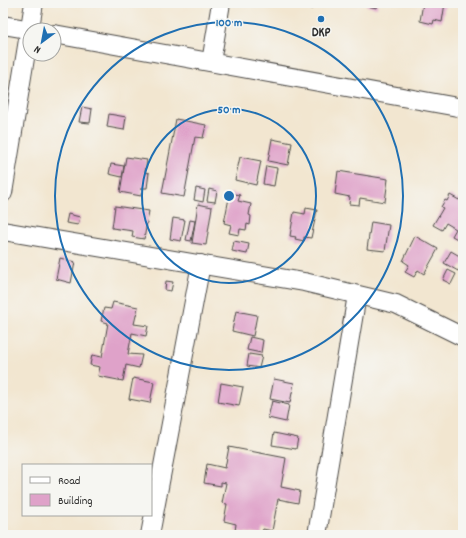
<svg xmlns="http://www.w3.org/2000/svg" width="466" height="538" viewBox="0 0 466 538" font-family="Dekko,sans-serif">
<rect width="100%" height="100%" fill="#f6f6f2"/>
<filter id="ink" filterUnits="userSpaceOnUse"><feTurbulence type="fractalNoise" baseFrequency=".025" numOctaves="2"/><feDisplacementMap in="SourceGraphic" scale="8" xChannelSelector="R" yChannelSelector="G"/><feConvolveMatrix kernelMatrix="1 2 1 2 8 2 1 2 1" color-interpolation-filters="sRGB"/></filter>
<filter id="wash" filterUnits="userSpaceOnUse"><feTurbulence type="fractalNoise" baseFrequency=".012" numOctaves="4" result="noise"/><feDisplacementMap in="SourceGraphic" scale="16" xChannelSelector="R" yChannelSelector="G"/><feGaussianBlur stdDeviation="0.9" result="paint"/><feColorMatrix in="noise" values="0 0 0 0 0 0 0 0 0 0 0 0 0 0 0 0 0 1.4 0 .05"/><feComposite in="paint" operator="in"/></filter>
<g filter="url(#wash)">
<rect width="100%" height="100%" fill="#f2e6d0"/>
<g id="blocks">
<!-- building -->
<g fill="#dfa2c9">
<path d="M303,3h10l-1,6 -9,-2z"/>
<path d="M367,3h11l-1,5 -10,-2z"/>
<path d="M423,3h22l-3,19 -8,-2 -1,4 -13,-3z"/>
<path d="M82,107l10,2 -2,14 -11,-1z"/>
<path d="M109,114l17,3 -2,13 -17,-3z"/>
<path d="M176,119l30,6 -3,13 -8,-1 -11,60 -22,-4z"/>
<path d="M272,139l20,4 -4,22 -20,-4z"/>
<path d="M126,157l21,3 -2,12 4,1 -2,15h-5l-1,8 -21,-4z"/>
<path d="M240,157l21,4 -5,24 -21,-5z"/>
<path d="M111,164l13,2 -2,11 -13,-3z"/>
<path d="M266,166l11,2 -3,18 -11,-2z"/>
<path d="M338,171l50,8 -3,23 -25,-4 -1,7 -10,-1 1,-7 -15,-3z"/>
<path d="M196,188l9,2 -2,12 -9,-2z"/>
<path d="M209,189l8,2 -2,11 -8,-1z"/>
<path d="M230,193l10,2 -2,6 13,3 -2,11 2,1 -1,9 -3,-1 -1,6 -6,-1 -1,6 -10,-2 2,-8 -7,-2z"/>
<path d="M463,194v44l-2,3 -9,-5 4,-7 -10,-6 -4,7 -9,-5 10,-17 -2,-1 4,-7 2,1 3,-6 9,5z"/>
<path d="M198,204l14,3 -6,38 -14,-2z"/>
<path d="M115,206l34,5 -5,28 -12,-2 1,-6 -21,-3z"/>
<path d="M306,208l11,2 -6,28 -7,-1v4l-9,-2 1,-2 -6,-1 4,-24 11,2z"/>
<path d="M68,214l12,3 -2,8 -12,-2z"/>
<path d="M173,218l12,2 -4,21 -11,-2z"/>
<path d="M190,220l5,1 -4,20 -5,-1z"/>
<path d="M371,222l18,3 -4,26 -18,-2z"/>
<path d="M415,236l23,13 -14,25 -6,-4 -4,7 -9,-5 4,-7 -6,-4z"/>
<path d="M234,241l15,3 -2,10 -15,-3z"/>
<path d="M451,251l12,7v6l-5,7 -14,-8z"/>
<path d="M60,258l15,4 -4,21 -15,-4z"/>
<path d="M448,270l8,4 -5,10 -8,-4z"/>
<path d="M166,281l7,1 -2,9 -6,-1z"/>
<path d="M113,302l25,5 -4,17 14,2 -2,10 -14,-3 -4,21 14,1 -3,13 -13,-3 -3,16 -25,-5 2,-9 -10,-2 2,-10 10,2 6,-34 -7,-2 3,-13 7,1z"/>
<path d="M236,311l21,4 -4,21 -21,-5z"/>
<path d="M250,337l13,3 -2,13 -14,-3z"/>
<path d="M249,354l13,2 -3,12 -12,-2z"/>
<path d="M133,378l21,4 -4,21 -21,-4z"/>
<path d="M274,379l20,4 -4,20 -20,-4z"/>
<path d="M221,383l22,4 -4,19 -21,-4z"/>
<path d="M272,401l17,4 -3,17 -18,-4z"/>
<path d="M274,433l24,5 -2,11 -24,-4z"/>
<path d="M229,447l57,11 -5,29 19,4 -2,12 -20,-4 -6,32 -9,-2 -2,6 -26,-4 1,-7 -12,-3 3,-17 -5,-1 4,-20 -5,-1v4l-17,-3 3,-19 18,4z"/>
</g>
</g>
</g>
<g filter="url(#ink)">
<use href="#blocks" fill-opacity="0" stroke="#494744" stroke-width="1"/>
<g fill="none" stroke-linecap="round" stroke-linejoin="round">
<defs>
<g id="minor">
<path d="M3,25l29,5"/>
<path d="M54,34l409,74"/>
<path d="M211,62l10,-59"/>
<path d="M3,193l31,-190"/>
<path d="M3,231l301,51 92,22 67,33"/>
<path d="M150,535l51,-271"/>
<path d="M317,535l40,-240"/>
</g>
</defs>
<!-- minor casing -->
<use href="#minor" stroke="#494744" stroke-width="20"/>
<!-- minor -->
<use href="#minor" stroke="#fff" stroke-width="18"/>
</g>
</g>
<!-- distance rings -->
<g fill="none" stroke="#1f6fb2" stroke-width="2">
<circle cx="229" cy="196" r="87"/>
<circle cx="229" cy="196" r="174"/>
</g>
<!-- markers -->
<circle fill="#1f6fb2" stroke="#f6f6f2" stroke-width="1.5" cx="321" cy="19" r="4"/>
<g text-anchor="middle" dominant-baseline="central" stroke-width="3" stroke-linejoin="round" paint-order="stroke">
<!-- poi labels -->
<g font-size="13" font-weight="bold" fill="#2b2b2b" stroke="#f6f6f2">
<text x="321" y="33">DKP</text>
</g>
</g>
<circle cx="229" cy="196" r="6" fill="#1f6fb2" stroke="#f6f6f2" stroke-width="2"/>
<g font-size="12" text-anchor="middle" font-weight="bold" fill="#1f6fb2" stroke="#f6f6f2" stroke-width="3" stroke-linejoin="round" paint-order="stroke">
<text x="229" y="26">100 m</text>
<text x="229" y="113">50 m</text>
</g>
<!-- margin -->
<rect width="466" height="538" fill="none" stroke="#f6f6f2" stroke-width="16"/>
<!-- legend -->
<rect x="22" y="464" width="130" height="52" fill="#f6f6f2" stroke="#a5a5a2"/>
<rect x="30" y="477" width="20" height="6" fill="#ffffff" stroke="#a5a5a2"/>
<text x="58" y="484" font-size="12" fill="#2b2b2b">Road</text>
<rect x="30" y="494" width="20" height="12" fill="#dfa2c9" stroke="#a5a5a2"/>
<text x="58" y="504" font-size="12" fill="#2b2b2b">Building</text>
<!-- north arrow -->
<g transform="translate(42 42) rotate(212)"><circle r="19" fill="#f6f6f2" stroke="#a5a5a2"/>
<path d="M0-3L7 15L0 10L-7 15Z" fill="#1f6fb2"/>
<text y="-6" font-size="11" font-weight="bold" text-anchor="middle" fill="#2b2b2b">N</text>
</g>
</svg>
